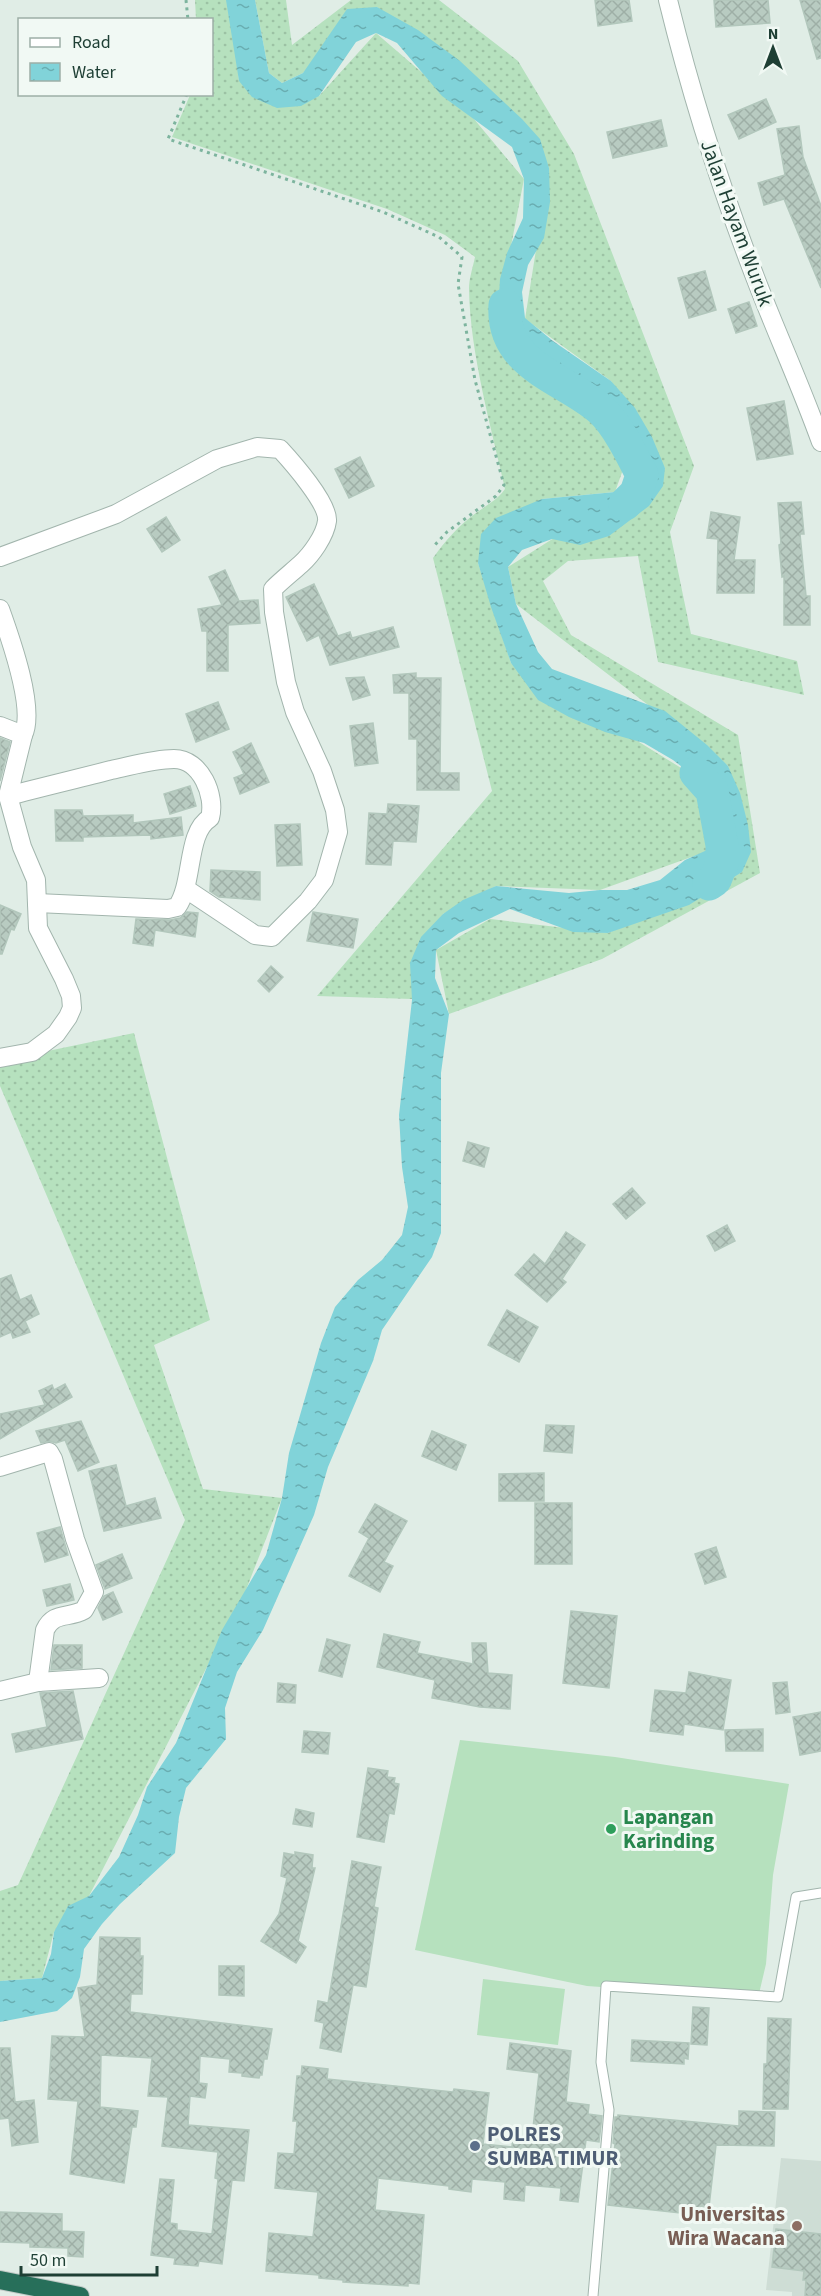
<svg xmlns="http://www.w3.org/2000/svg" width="821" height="2296" viewBox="0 0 821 2296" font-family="'Source Sans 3',sans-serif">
<defs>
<pattern id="grass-dots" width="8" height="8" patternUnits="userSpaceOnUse" patternTransform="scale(1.5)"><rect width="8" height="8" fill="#b6e1be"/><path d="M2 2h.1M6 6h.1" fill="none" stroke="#9cc2a4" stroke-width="1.8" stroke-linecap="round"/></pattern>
<pattern id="water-ripples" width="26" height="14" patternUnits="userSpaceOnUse" patternTransform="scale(1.5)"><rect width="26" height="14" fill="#81d3d9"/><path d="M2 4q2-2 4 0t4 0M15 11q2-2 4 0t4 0" fill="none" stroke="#69adb1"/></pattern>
<pattern id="building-cross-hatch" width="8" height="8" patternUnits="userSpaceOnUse" patternTransform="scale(1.5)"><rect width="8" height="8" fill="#b8cbc1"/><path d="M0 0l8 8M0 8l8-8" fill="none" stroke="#9eafa6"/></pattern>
</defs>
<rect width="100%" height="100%" fill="#e0ede6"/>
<!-- built -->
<path fill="#ceddd5" d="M781,2158l40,3v135h-29v-4l-26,-2z"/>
<!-- grass -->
<g fill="url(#grass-dots)">
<path d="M195,0h35l9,81 80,15 57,-63 93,80 55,66 -26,134 113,110 19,27 -15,42 -73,7 -64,64 33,100 188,116 9,72 -108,39 -104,-4 -53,28 -31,85 -95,-3 175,-205 -59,-233c12,-17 26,-33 43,-45 11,-8 21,-13 29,-24 -14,-63 -35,-136 -36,-200 0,-11 4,-22 6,-32l-30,-22 -58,-26 -215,-72 18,-42 22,-1v-74l-16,-1z"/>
<path d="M255,0h31l6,45 59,-45h88l79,61 56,93 120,312 -24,66 21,102 106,27 7,34 -146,-33 -20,-106 -70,5 -25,20 28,54 167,100 22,138 -158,86 -153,55 -13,-64 54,-31 118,14 134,-61 -14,-106 -212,-162 -8,-37 157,-99 -54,-87 -86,-62 24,-151 -172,-161 -74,66 -21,10 -13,-10z"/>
<path d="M134,1033l76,287 -56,25 49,144 79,9 -38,97 -155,301 -35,36 -12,46 -42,3v-90l18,-6 167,-365 -185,-434v-25z"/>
</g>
<!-- pitch -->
<g fill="#b6e1be">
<path d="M460,1740l155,17 174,27 -16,91 -7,89 -8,34 -171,-12 -172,-36z"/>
<path d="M483,1979l82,10 -7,56 -81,-10z"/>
</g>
<!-- water -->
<path fill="url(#water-ripples)" d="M226,0h29l14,73 13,10 21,-10 44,-64 30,-2 41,23 42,31 62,58 18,20 9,29 1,34 -6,36 -16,27 -6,27 3,26 28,23 58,40 24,27 17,29 13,31 -2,18 -14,20 -40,30 -29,9 -28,-6 -30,11 -14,17 8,37 22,48 14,17 113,42 42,34 21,21 12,27 8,32 3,27 -9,20 -53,33 -81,28 -35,-1 -63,-23 -51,24 -23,17 -1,28 14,36 -8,59v160l-9,24 -50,73 -9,31 -45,106 -14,48 -51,115 -26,42 -12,36 1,31 -40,49 -7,29 -4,36 -55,51 -18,20 -18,25 -4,28 -8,21 -15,13 -57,11v-41l42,-3 9,-24 3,-22 14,-26 21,-10 30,-39 19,-42 9,-28 29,-44 46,-113 44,-75 16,-57 7,-45 32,-110 14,-36 23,-27 24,-20 20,-25 6,-28 -6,-40 -3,-52 13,-115 -2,-37 11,-26 22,-23 20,-14 33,-14 73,7 31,-3h27l33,-10 25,-20 40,-18 1,-11 -27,-51 -26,-20 -29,-17 -39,-11 -36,-15 -31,-17 -27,-37 -20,-56 -13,-44 3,-29 15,-16 46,-19 73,-7 17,-9 7,-19 -28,-41 -25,-22 -26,-31 -28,-12 -25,-16 -9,-29 2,-34 7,-26 16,-35 1,-39 -12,-32 -70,-51 -45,-53 -21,-10 -20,9 -37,54 -18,10 -24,2 -25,-11 -13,-16z"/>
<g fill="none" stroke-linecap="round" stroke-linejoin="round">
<!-- river -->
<g stroke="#81d3d9" stroke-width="33">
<path d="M505,305c-4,61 58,72 95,104 17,15 32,46 42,66l-6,18 -11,11"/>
<path d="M696,773l16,18 10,54v18l-7,17 -6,4"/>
</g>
</g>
<!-- building -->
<g fill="url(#building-cross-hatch)" stroke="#b2c7bc" stroke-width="1.5">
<path d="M595,0h34l3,21 -34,5z"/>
<path d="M714,0h54l2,23 -54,4z"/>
<path d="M800,0h21v58l-4,1z"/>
<path d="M766,99l10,23 -37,17 -11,-24z"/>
<path d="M661,120l6,26 -54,12 -6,-26z"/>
<path d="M799,126l4,31 18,49v82l-37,-89 -20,6 -6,-22 27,-8 -8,-46z"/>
<path d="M705,271l11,39 -27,8 -11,-40z"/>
<path d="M749,302l8,24 -21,7 -8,-24z"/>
<path d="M784,401l9,53 -36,6 -10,-52z"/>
<path d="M360,457l14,29 -25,12 -14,-29z"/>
<path d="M801,502l3,32h-4l6,62h4v29h-26v-49l-2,1 -3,-32 2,-1 -3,-41z"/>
<path d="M711,512l29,5 -6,43h21l-1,33h-37l1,-54 -11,-1z"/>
<path d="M166,517l14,23 -18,12 -15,-23z"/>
<path d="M225,570l14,31 19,-1 2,23 -32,2v46h-21v-40h-5l-4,-22 24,-4 -13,-28z"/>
<path d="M314,584l24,52 12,-4 2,6 41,-11 6,20 -69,18 -11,-30 -12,6 -21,-44z"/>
<path d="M416,673v5h25l-1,95h19v17h-42v-51h-8v-46h-15l-1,-18z"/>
<path d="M364,677l6,18 -17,5 -7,-22z"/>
<path d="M218,702l11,27 -33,13 -10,-28z"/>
<path d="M373,723l5,40 -23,3 -5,-40z"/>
<path d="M0,738l10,4 -10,39z"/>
<path d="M251,743l18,39 -29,12 -6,-16 10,-4 -11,-22z"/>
<path d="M190,786l6,20 -26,8 -6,-20z"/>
<path d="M388,804l31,2 -3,36 -23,-1 -2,24 -25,-1 3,-51 18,1z"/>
<path d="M55,810h27l1,6 50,-1v8l48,-6 2,18 -32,4v-4l-68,2v4h-27z"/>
<path d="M300,824l2,41 -25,1 -2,-41z"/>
<path d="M211,870l49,2v28l-41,-3 -9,-6z"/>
<path d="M0,905l21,9 -7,16 -3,-1 -9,25h-2z"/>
<path d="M187,912l11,1 -3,24 -40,-7 -2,16 -20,-3 3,-24 34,1 10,-2z"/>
<path d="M313,912l45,7 -5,29 -46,-7z"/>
<path d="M271,966l12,11 -14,15 -11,-11z"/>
<path d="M468,1142l21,6 -5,19 -21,-6z"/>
<path d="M632,1188l13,15 -19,16 -13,-15z"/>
<path d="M727,1225l8,16 -20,10 -8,-15z"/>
<path d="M566,1232l19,13 -23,34 4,3 -19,20 -32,-27 19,-21 11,10z"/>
<path d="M11,1275l9,25 11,-5 8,19 -14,7 5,11 -17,6 -2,-6 -11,5v-58z"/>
<path d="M507,1310l31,17 -19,35 -31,-17z"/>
<path d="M65,1384l7,13 -72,42v-25l45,-9 -6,-14 13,-6 2,5z"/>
<path d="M81,1421l18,41 -21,9 -13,-31 -9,3 -6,-2 -9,2 -5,-12z"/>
<path d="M546,1425l28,1 -2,27 -28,-2z"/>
<path d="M432,1431l34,14 -10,25 -34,-14z"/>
<path d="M116,1465l10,41 29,-8 6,20 -57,13 -15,-60z"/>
<path d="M544,1473v28h-45v-27z"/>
<rect x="535" y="1503" width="37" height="61"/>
<path d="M375,1504l32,17 -23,41 9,4 -13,26 -31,-16 20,-38 -10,-6z"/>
<path d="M60,1527l8,28 -23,7 -8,-29z"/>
<path d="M716,1547l10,30 -21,7 -10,-30z"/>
<path d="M122,1554l10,24 -27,11 -9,-24z"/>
<path d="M70,1584l4,16 -27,6 -4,-16z"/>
<path d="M113,1592l9,20 -19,8 -5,-12 6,-12z"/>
<path d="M571,1611l46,5 -8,72 -46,-5z"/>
<path d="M384,1634l36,8 -3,11 56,11 -1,-21h14l2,30 24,2 -2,34 -30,-2 -48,-9 3,-18 -58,-13z"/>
<path d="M327,1639l23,6 -8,32 -23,-6z"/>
<path d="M54,1645h28v23l-31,2z"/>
<path d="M689,1672l42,8 -8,50 -39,-6 -1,11 -33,-4 5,-41 31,3z"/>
<path d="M787,1682l3,30 -14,2 -3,-31z"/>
<path d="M278,1683l18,2 -1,18 -18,-1z"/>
<path d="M73,1691l10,48 -67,13 -4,-18 35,-7 -7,-34z"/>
<path d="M821,1712v39l-21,4 -7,-38z"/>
<path d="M763,1729v22h-37l-1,-21z"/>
<path d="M304,1731l26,2 -2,21 -26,-2z"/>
<path d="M368,1768l20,3 -1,6 8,1 -1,5 5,1 -5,30 -5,-1 -5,29 -27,-5z"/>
<path d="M296,1809l18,4 -2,14 -19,-3z"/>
<path d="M295,1852l18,3 -1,13h3l-17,73 8,6 -10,16 -35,-22 18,-27 8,-36 -6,-2 3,-23 11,2z"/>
<path d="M352,1861l29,6 -7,40 4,1 -12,79 -13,-2 -12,67 -21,-4 4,-25 -9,-2 3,-20 10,2z"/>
<path d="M100,1937l40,1v18h3l-1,38h-11l-1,18 142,17 -5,30h-3l-2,16h-2l-1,3 -17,-2v-3l-13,-1 1,-13 -30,-3 -1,27 8,1 -2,14 -15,-2 -2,29 61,5 -5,51 -12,-1 -10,84 -23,-3 -1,5 -24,-2 1,-6 -24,-3 9,-76 14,1 -4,43 7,1v6l35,4 6,-55 -3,-1 3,-26 -56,-6 6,-49 -20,-1 4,-38 -51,-3 -1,52 38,4 -2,16h-4l-8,56 -54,-9 8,-73 -30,-2 4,-63 33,1 -7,-49 19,-3z"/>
<path d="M219,1966h25v30l-25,-1z"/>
<path d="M693,2007l16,1 -2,37 -16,-1z"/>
<path d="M768,2018l23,1 -3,90h-25l1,-45h3z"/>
<path d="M632,2040l57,3 -1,16 -4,-1v6l-53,-3z"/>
<path d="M510,2043l61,8 -5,51 23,3 -1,9 14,2 -3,26 -13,-2 -8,62 -18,-2 1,-12 -36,-3 -1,16 -20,-2 1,-17 -33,-3 -1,13 -22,-3v-3l-71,-8 -3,32 49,5 -5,69 -11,-1v3l-65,-4v-2l-24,-2v-3l-53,-4 3,-38 44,4 5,-45 -43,-4 3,-35 16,1 3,-33h-4l4,-45h4l1,-10 26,3 -1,10 126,13 1,-3 35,4 -6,51 29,3 1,-12 19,2 7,-64 -32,-4z"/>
<path d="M0,2048h10l5,54 19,-2 4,42 -26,4 -3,-28 -9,1z"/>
<path d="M739,2111l36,1 -1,34 -58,-1 -8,71 -100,-11 7,-61 -2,-1 2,-26h3v-2l121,11z"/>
<path d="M0,2212l62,2v17l22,1 -1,25 -15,-1v-8l-38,-1v-4l-30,-1z"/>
<path d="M776,2229l45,5v62h-16l1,-16h-3l1,-9 -32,-4z"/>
</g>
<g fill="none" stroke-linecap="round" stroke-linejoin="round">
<defs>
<path id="lane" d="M593,2296l16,-186 -8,-48 5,-76 172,11 18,-100 25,-4"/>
<g id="street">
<path d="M668,0c23,94 52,186 87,277 21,55 46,109 66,165"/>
<path d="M0,557l116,-43 101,-55 40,-12 23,2c12,13 49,55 47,72 -2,15 -16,34 -26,43 -10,9 -19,16 -28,25l1,23 12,70 9,30 27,59 13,39 3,22 -14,48 -16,21 -36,36 -17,-2 -69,-46"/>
<path d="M0,609c10,28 36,100 23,126"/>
<path d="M0,726l23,9 -15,61c34,-9 68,-17 103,-26 20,-4 42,-11 63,-11 27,0 42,37 36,59 -24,14 -16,65 -33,89l-9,2 -131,-6"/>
<path d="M0,1058l32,-6 24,-18 12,-17 4,-9 -1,-12 -7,-17 -26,-51 -2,-48 -14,-33 -14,-51"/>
<path d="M0,1467l49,-15 4,7 22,80 19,53 -10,18c-16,9 -30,1 -39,20l-7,52"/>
<path d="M0,1691l38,-9 61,-4"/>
</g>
<path id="highway" d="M0,2280l80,16"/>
</defs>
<!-- lane casing -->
<use href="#lane" stroke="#a2b5ad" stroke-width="11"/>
<!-- street casing -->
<use href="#street" stroke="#a2b5ad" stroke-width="20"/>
<!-- highway casing -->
<use href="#highway" stroke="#c0c9c6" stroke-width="20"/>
<!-- path -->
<g stroke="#7db49e" stroke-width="3" stroke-dasharray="3 4.5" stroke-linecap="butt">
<path d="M186,0l2,20"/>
<path d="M187,94l-19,45 215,73 56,25 23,20 -4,27 17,96 29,105 -8,11 -49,36 -14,15"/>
</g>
<!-- lane -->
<use href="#lane" stroke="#fff" stroke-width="9"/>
<!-- street -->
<use href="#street" stroke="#fff" stroke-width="18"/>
<!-- highway -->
<use href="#highway" stroke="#276f5a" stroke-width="18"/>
</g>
<!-- markers -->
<circle fill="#2e9e5b" stroke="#f1f9f4" stroke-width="2" cx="611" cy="1829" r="6"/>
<circle fill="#5c6f8a" stroke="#f1f9f4" stroke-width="2" cx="475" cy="2146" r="6"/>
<circle fill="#8d6e63" stroke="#f1f9f4" stroke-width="2" cx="797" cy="2226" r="6"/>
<g text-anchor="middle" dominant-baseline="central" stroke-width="6" stroke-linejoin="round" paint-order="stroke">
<!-- street labels -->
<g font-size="21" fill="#1e3f34" stroke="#f1f9f4">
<text transform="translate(737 223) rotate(70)">Jalan Hayam Wuruk</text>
</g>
<!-- leisure labels -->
<g font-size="21" font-weight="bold" fill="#27864d" stroke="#f1f9f4" text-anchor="start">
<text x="623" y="1817">Lapangan<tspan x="623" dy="24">Karinding</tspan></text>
</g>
<!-- service labels -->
<g font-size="21" font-weight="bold" fill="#4e5e75" stroke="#f1f9f4" text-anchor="start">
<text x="487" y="2134">POLRES<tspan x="487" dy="24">SUMBA TIMUR</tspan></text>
</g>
<!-- education labels -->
<g font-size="21" font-weight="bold" fill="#785e54" stroke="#f1f9f4" text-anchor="end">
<text x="785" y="2214">Universitas<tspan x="785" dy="24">Wira Wacana</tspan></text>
</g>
</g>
<!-- legend -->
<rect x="18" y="18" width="195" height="78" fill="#f1f9f4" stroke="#9dafa7" stroke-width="1.5"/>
<rect x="30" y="38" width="30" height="9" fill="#ffffff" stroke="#9dafa7" stroke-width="1.5"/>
<text x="72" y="48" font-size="18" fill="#1e3f34">Road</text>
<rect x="30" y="63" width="30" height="18" fill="url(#water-ripples)" stroke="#9dafa7" stroke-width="1.5"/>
<text x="72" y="78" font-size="18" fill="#1e3f34">Water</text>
<!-- north arrow -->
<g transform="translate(773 48)" stroke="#f1f9f4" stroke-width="4.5" paint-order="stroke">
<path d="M0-4.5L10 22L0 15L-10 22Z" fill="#1e3f34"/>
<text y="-9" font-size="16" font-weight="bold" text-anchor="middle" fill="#1e3f34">N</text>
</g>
<!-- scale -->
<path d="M21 2266v9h136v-9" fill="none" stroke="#1e3f34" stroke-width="3"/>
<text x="30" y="2266" font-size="18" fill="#1e3f34" stroke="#f1f9f4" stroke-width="4.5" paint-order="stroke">50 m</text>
</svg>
